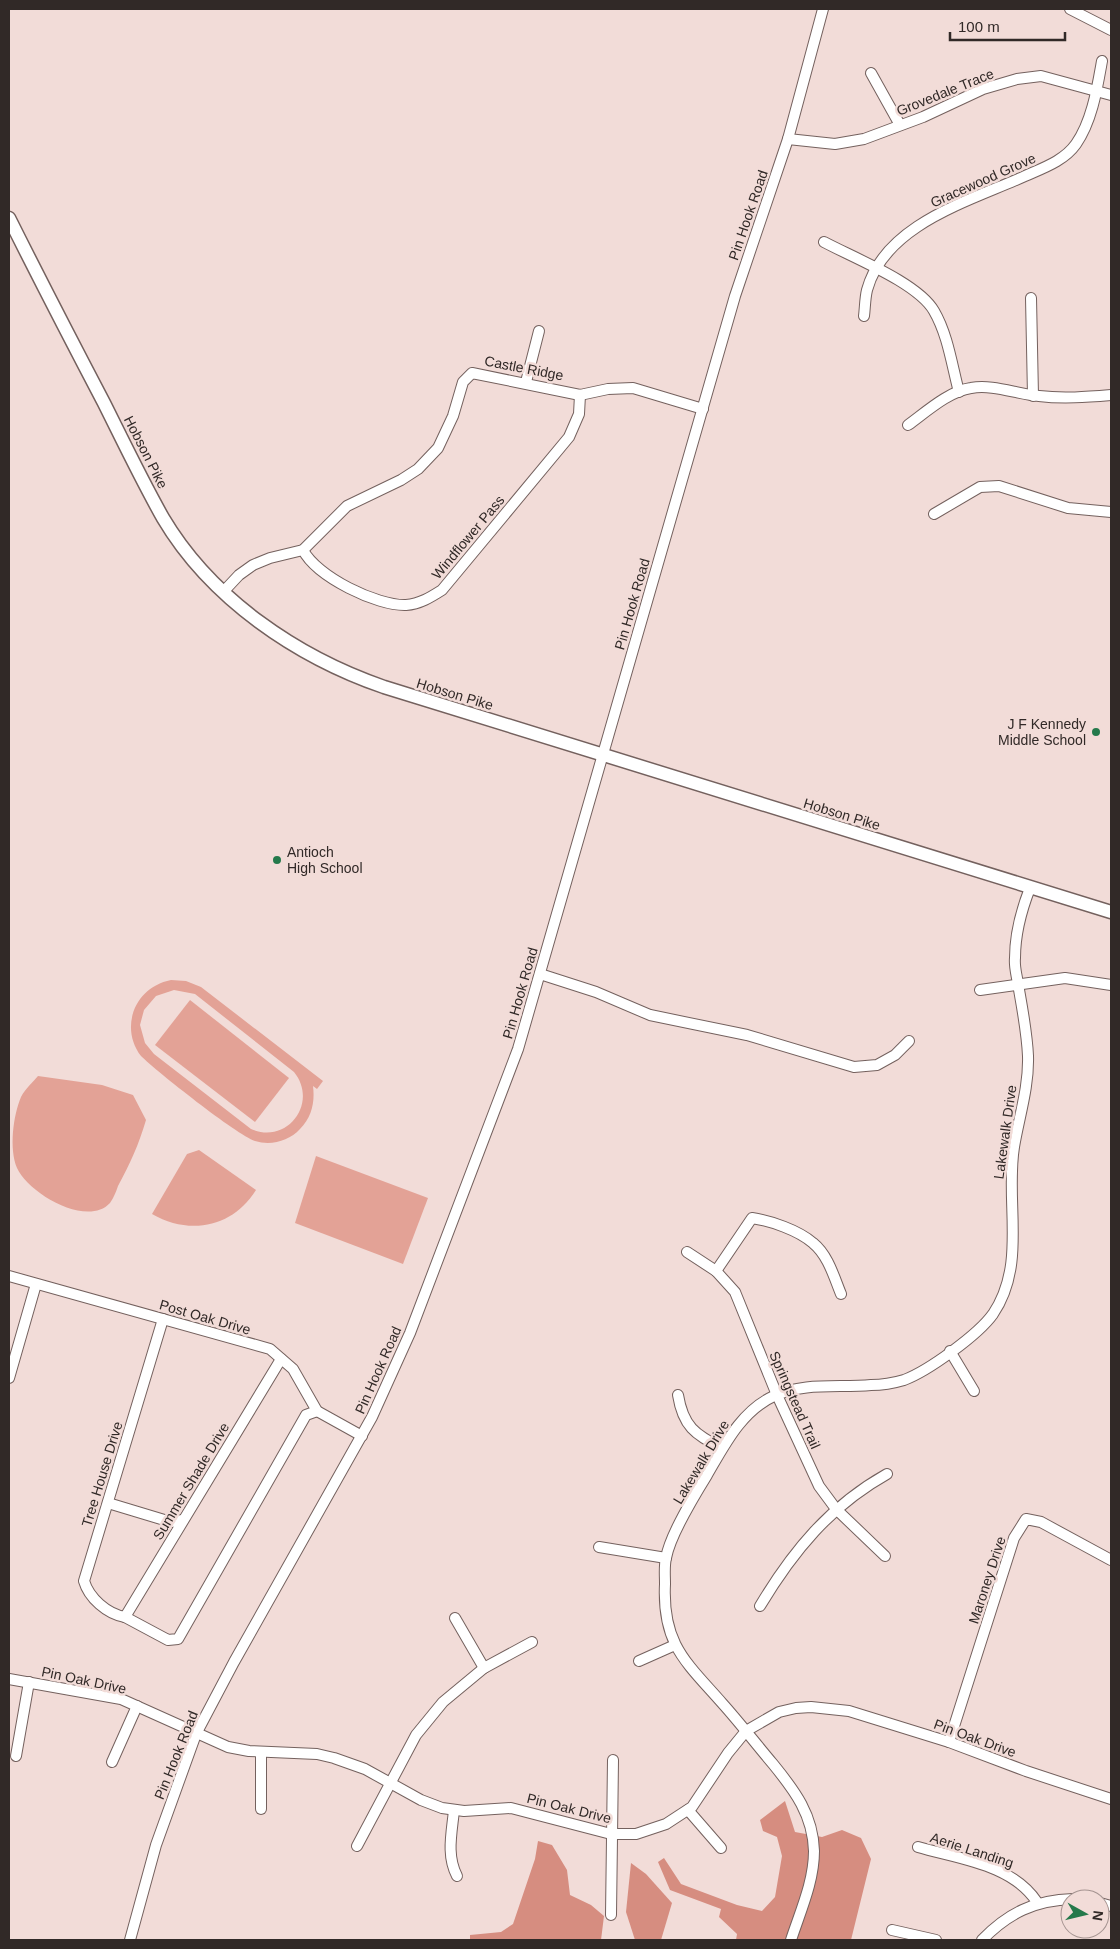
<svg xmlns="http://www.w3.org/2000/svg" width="1120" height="1949" viewBox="0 0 1120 1949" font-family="Helvetica,sans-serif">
<rect width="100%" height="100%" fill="#f2dcd8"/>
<!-- green -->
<g fill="#e3a296" fill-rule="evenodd">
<path d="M171,980l15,1 15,6 122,94 -6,8 -4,-3c2,16 -1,31 -13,43 -11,12 -29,17 -45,12 -18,-6 -99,-70 -114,-85 -22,-29 -6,-69 30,-76zM174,990l21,4 99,78c25,31 -7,73 -43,57l-97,-75 -9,-11 -5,-18 4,-15 12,-14z"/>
<path d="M190,1000l99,78 -34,44 -100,-77z"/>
<path d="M38,1076l64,9 31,10 13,25c-7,24 -16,44 -28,66 -2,6 -5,13 -8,17 -23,25 -82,-10 -93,-35 -8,-19 -4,-52 4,-71 4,-8 12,-15 17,-21z"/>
<path d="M199,1150l57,40c-23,37 -66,46 -104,24l35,-60z"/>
<path d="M316,1156l112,42 -25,66 -108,-41z"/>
</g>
<!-- forest -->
<g fill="#d68d80">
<path d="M785,1801l10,31 27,5 20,-7 19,8 10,21 -20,81h-115l1,-6 -18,-17 2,-8 -51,-19 -12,-28 6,-4 17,26 56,21 25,6 13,-14 7,-41 -5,-19 -14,-6 -3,-11z"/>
<path d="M538,1841l14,4 15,25 3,25 21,10 13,11 -3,24h-131v-5l31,-3 12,-8 22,-65z"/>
<path d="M631,1863l15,11 26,29 -11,37h-26l-9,-28z"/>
</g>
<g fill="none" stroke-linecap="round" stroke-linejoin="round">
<defs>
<g id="minor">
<path d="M1070,9l41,21"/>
<path d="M871,73l29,52"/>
<path d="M788,139l47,5 29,-5 59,-22 60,-28 34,-10 24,-3 70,19"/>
<path d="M824,242c30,16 94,41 110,69 14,24 18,55 25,81"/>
<path d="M1031,298l2,98"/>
<path d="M864,316c1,-8 1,-18 3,-26 18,-66 103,-89 158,-114 18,-8 39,-15 51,-32 16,-23 21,-55 26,-83"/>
<path d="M526,382l13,-51"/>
<path d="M908,425c18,-13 41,-34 63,-37 22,-4 45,6 68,8 24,3 48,1 72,-1"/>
<path d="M934,514l46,-27 19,-1 69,22 43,4"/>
<path d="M303,550c14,27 74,56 103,55 14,-1 25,-8 36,-15l127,-153 10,-23 1,-19"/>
<path d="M224,591l15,-16 14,-10 17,-7 33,-8 44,-44 54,-26 17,-11 20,-21 15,-32 10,-34 9,-9 108,22 28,-6 25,-1 70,21"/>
<path d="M540,974l56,18 54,23 97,20 107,32 23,-2 18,-10 14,-14"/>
<path d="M980,990l85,-12 46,7"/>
<path d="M687,1252l29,19 19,21 42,103 42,91 17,23 49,47"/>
<path d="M716,1271l36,-53c19,3 46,12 61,25 15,12 21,34 28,51"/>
<path d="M9,1276l261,73 23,20 24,42 45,25"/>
<path d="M163,1319l-79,262c5,17 23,33 41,36l43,23 10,-1 128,-224 11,-4"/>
<path d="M950,1351l24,40"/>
<path d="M9,1378l27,-94"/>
<path d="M678,1395c5,31 17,40 44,53"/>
<path d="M108,1503l63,19 12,-2"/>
<path d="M599,1547l67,11"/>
<path d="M760,1606c33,-55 70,-100 127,-132"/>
<path d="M125,1617l156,-258"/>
<path d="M455,1618l29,50"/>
<path d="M639,1661l36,-16"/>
<path d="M9,1679l112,20 107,48 21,4 68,3 17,4 31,11 56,31 21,8 22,3 47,-3 100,26h25l30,-10 26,-17 36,-54 18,-22 33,-19 17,-4 15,-1 38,4 100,31 77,29 85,28"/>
<path d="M949,1742l65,-204 12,-19 15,3 70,38"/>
<path d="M16,1756l13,-74"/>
<path d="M112,1762l25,-56"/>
<path d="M261,1809v-57"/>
<path d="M454,1810c-2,22 -8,45 3,66"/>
<path d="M688,1810l33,38"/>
<path d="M357,1846l59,-111 27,-33 41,-34 48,-26"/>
<path d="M918,1847c41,12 94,17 119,55"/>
<path d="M1100,1903l11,3"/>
<path d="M611,1915l2,-155"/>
<path d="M892,1930l44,10"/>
<path d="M130,1940l26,-95 40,-111 38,-72 138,-245 38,-84 108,-284 217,-753 53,-157 35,-130"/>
<path d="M791,1940c9,-28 23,-58 23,-89 -1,-36 -19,-60 -41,-87 -17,-20 -33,-41 -51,-61 -36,-41 -60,-59 -57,-119 0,-9 -1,-18 1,-26 4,-23 28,-62 41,-83 17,-29 34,-64 67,-79 30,-14 65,-8 97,-11 10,0 23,-2 33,-5 24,-9 74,-45 89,-66 34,-50 12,-112 21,-167 5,-30 15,-60 14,-91 -1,-24 -6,-49 -10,-72 -1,-8 -4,-17 -3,-26 0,-25 6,-47 15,-70"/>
<path d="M982,1940c26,-27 53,-40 91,-41"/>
</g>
<path id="major" d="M9,218c31,62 63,124 95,185 19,38 38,78 59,115 48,81 134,139 221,169l727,225"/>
</defs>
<!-- minor casing -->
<use href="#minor" stroke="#74615e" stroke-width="12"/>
<!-- major casing -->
<use href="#major" stroke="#74615e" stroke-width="15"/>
<!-- minor -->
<use href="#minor" stroke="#fff" stroke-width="10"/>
<!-- major -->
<use href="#major" stroke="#fff" stroke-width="12"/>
</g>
<!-- markers -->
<g fill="#25794b" stroke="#f2dcd8" stroke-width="2">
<circle cx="1096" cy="732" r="5"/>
<circle cx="277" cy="860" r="5"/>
</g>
<g text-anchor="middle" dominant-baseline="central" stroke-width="5" stroke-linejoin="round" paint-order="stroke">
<!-- street labels -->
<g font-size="14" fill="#312927" stroke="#f2dcd8">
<text transform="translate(945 92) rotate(-22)">Grovedale Trace</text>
<text transform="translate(983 180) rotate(-24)">Gracewood Grove</text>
<text transform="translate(748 215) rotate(-71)">Pin Hook Road</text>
<text transform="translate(524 368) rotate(11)">Castle Ridge</text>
<text transform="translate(146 452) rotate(63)">Hobson Pike</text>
<text transform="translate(468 537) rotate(-50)">Windflower Pass</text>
<text transform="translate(632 604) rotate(-74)">Pin Hook Road</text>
<text transform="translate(455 694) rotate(17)">Hobson Pike</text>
<text transform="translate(842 814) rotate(17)">Hobson Pike</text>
<text transform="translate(520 993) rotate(-74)">Pin Hook Road</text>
<text transform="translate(1005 1132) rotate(-82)">Lakewalk Drive</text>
<text transform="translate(205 1317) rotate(16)">Post Oak Drive</text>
<text transform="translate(378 1370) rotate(-66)">Pin Hook Road</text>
<text transform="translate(795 1400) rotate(66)">Springstead Trail</text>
<text transform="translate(701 1462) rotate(-59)">Lakewalk Drive</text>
<text transform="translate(102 1474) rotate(-73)">Tree House Drive</text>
<text transform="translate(191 1481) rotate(-59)">Summer Shade Drive</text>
<text transform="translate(987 1580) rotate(-72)">Maroney Drive</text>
<text transform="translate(84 1680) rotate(12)">Pin Oak Drive</text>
<text transform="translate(975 1738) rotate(20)">Pin Oak Drive</text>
<text transform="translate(176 1755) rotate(-68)">Pin Hook Road</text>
<text transform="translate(569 1808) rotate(14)">Pin Oak Drive</text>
<text transform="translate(972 1850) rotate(18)">Aerie Landing</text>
</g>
<!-- poi labels -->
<g font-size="14" fill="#312927" stroke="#f2dcd8" text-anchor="end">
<text x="1086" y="724">J F Kennedy<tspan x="1086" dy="16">Middle School</tspan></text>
<text x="287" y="852" text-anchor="start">Antioch<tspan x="287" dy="16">High School</tspan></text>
</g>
</g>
<!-- border -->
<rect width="1120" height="1949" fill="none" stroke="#312927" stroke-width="20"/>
<!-- north arrow -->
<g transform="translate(1085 1914) rotate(98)"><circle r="24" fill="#f2dcd8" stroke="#a59491"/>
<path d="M0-4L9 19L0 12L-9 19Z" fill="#25794b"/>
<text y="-8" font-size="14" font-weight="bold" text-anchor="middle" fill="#312927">N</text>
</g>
<!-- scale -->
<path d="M950 32v8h115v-8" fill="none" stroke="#312927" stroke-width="2.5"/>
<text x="958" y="32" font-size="15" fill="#312927" stroke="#f2dcd8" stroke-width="4" paint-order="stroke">100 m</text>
</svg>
